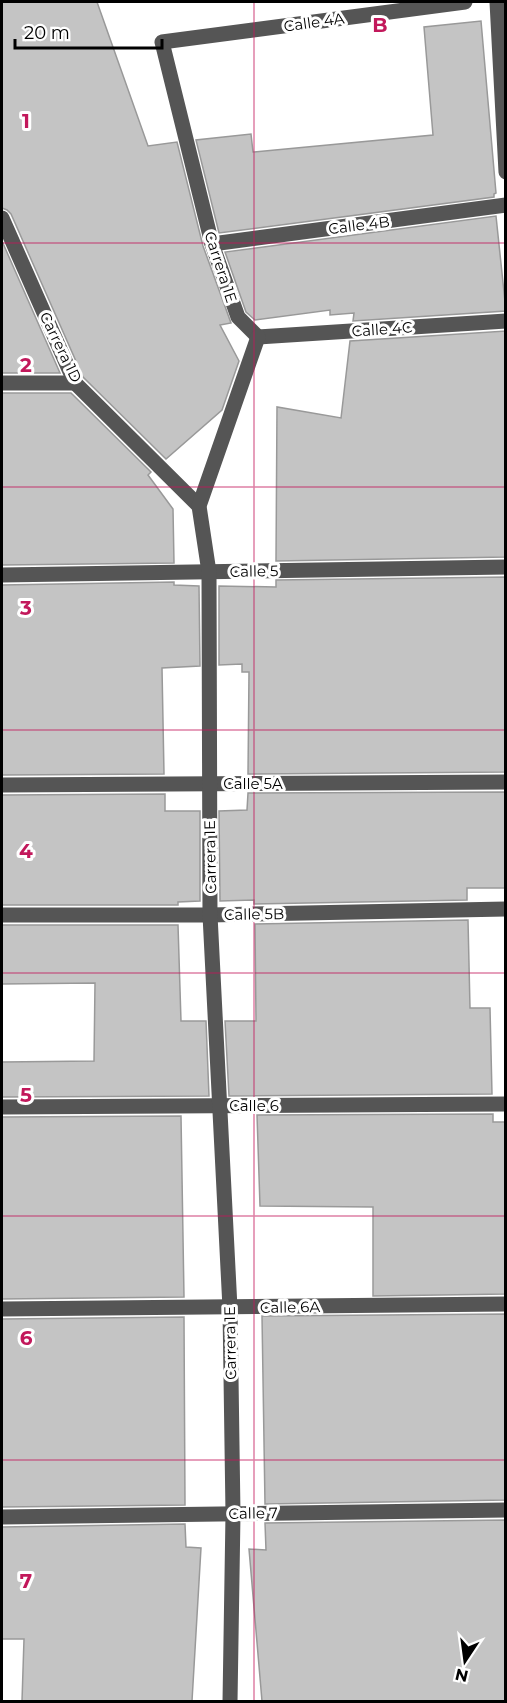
<svg xmlns="http://www.w3.org/2000/svg" width="507" height="1703" viewBox="0 0 507 1703" font-family="Montserrat,sans-serif">
<rect width="100%" height="100%" fill="#fff"/>
<!-- building -->
<g fill="#c4c4c4" stroke="#999" stroke-width="1.5">
<path d="M2,2h95l51,144 29,-4 26,104 28,77 -11,2 19,36 -17,49 -56,49 -83,-82 -72,-163 -4,-4 -5,-2z"/>
<path d="M481,21l15,172 -2,1v3l-275,36 -23,-93 55,-6 2,18 180,-17 -9,-108z"/>
<path d="M496,216l10,95 -153,10 1,-8 -24,2v-5l-75,10 -9,-8 -21,-60z"/>
<path d="M2,241l58,132h-58z"/>
<path d="M506,331v226l-230,4 1,-154 64,11 9,-77z"/>
<path d="M2,393h69l80,79 -3,3 25,34 1,54 -172,2z"/>
<path d="M506,577v195l-258,2 1,-102h-7v-8l-23,1v-79l57,1v-7z"/>
<path d="M174,582v3l25,1 1,80 -38,2 2,106 -162,1v-190z"/>
<path d="M506,792v96h-39v12l-213,4v-4l-34,1 -1,-90 28,-1 1,-17z"/>
<path d="M165,794v17h35v90l-22,1v3h-176v-110z"/>
<path d="M468,920l2,88h20l2,86 -263,2 -4,-75h31l-1,-97z"/>
<path d="M2,925h176l3,96h25l3,75 -207,1v-35l92,-1 1,-78 -93,1z"/>
<path d="M493,1114v8h13v172l-133,2v-89l-113,-1 -3,-91z"/>
<path d="M181,1116l3,181 -182,2v-182z"/>
<path d="M506,1314v186l-241,4 -3,-188z"/>
<path d="M184,1317l1,188 -183,2v-188z"/>
<path d="M506,1520v181h-244l-13,-152 17,1 -1,-27z"/>
<path d="M185,1524l1,23 15,1 -9,153h-170l2,-62h-22v-112z"/>
</g>
<g fill="none" stroke-linecap="round" stroke-linejoin="round">
<!-- minor -->
<g stroke="#555" stroke-width="15">
<path d="M497,2l9,170"/>
<path d="M2,218l73,165 124,123"/>
<path d="M212,244l294,-39"/>
<path d="M258,337l-20,-20 -26,-73 -50,-202 303,-40"/>
<path d="M258,337l248,-16"/>
<path d="M2,383h73"/>
<path d="M2,575l504,-8"/>
<path d="M2,785l504,-3"/>
<path d="M2,915h208l296,-6"/>
<path d="M2,1107l504,-3"/>
<path d="M2,1309l504,-5"/>
<path d="M2,1517l504,-7"/>
<path d="M230,1702l3,-188 -3,-206 -20,-393 -1,-343 -10,-66 59,-169"/>
</g>
</g>
<!-- grid -->
<path fill="none" stroke="#c2185b" stroke-width="1.5" stroke-opacity="0.55" d="M254,2v1700M2,243h504M2,487h504M2,730h504M2,973h504M2,1216h504M2,1460h504"/>
<g text-anchor="middle" dominant-baseline="central" stroke-width="6" stroke-linejoin="round" paint-order="stroke">
<!-- street labels -->
<g font-size="15" fill="#000" stroke="#fff">
<text transform="translate(314 22) rotate(-8)">Calle 4A</text>
<text transform="translate(359 225) rotate(-7)">Calle 4B</text>
<text transform="translate(221 267) rotate(72)">Carrera 1E</text>
<text transform="translate(382 329) rotate(-4)">Calle 4C</text>
<text transform="translate(61 347) rotate(64)">Carrera 1D</text>
<text transform="translate(254 571) rotate(-1)">Calle 5</text>
<text x="253" y="783">Calle 5A</text>
<text transform="translate(210 857) rotate(-91)">Carrera 1E</text>
<text transform="translate(254 914) rotate(-1)">Calle 5B</text>
<text x="254" y="1105">Calle 6</text>
<text transform="translate(290 1307) rotate(-1)">Calle 6A</text>
<text transform="translate(230 1343) rotate(-91)">Carrera 1E</text>
<text transform="translate(253 1513) rotate(-1)">Calle 7</text>
</g>
</g>
<g font-size="20" text-anchor="middle" font-weight="bold" fill="#c2185b" stroke="#fff" stroke-width="6" stroke-linejoin="round" paint-order="stroke">
<text x="380" y="32">B</text>
<text x="26" y="128">1</text>
<text x="26" y="372">2</text>
<text x="26" y="615">3</text>
<text x="26" y="858">4</text>
<text x="26" y="1102">5</text>
<text x="26" y="1345">6</text>
<text x="26" y="1588">7</text>
</g>
<!-- border -->
<rect width="507" height="1703" fill="none" stroke="#000000" stroke-width="6"/>
<!-- north arrow -->
<g transform="translate(465 1661) rotate(193)" stroke="#ffffff" stroke-width="4.5" paint-order="stroke">
<path d="M0-4.5L10 22L0 15L-10 22Z" fill="#000000"/>
<text y="-9" font-size="16" font-weight="bold" text-anchor="middle" fill="#000000">N</text>
</g>
<!-- scale -->
<path d="M15 39v9h147v-9" fill="none" stroke="#000000" stroke-width="3"/>
<text x="24" y="39" font-size="18" fill="#000000" stroke="#ffffff" stroke-width="4.5" paint-order="stroke">20 m</text>
</svg>
